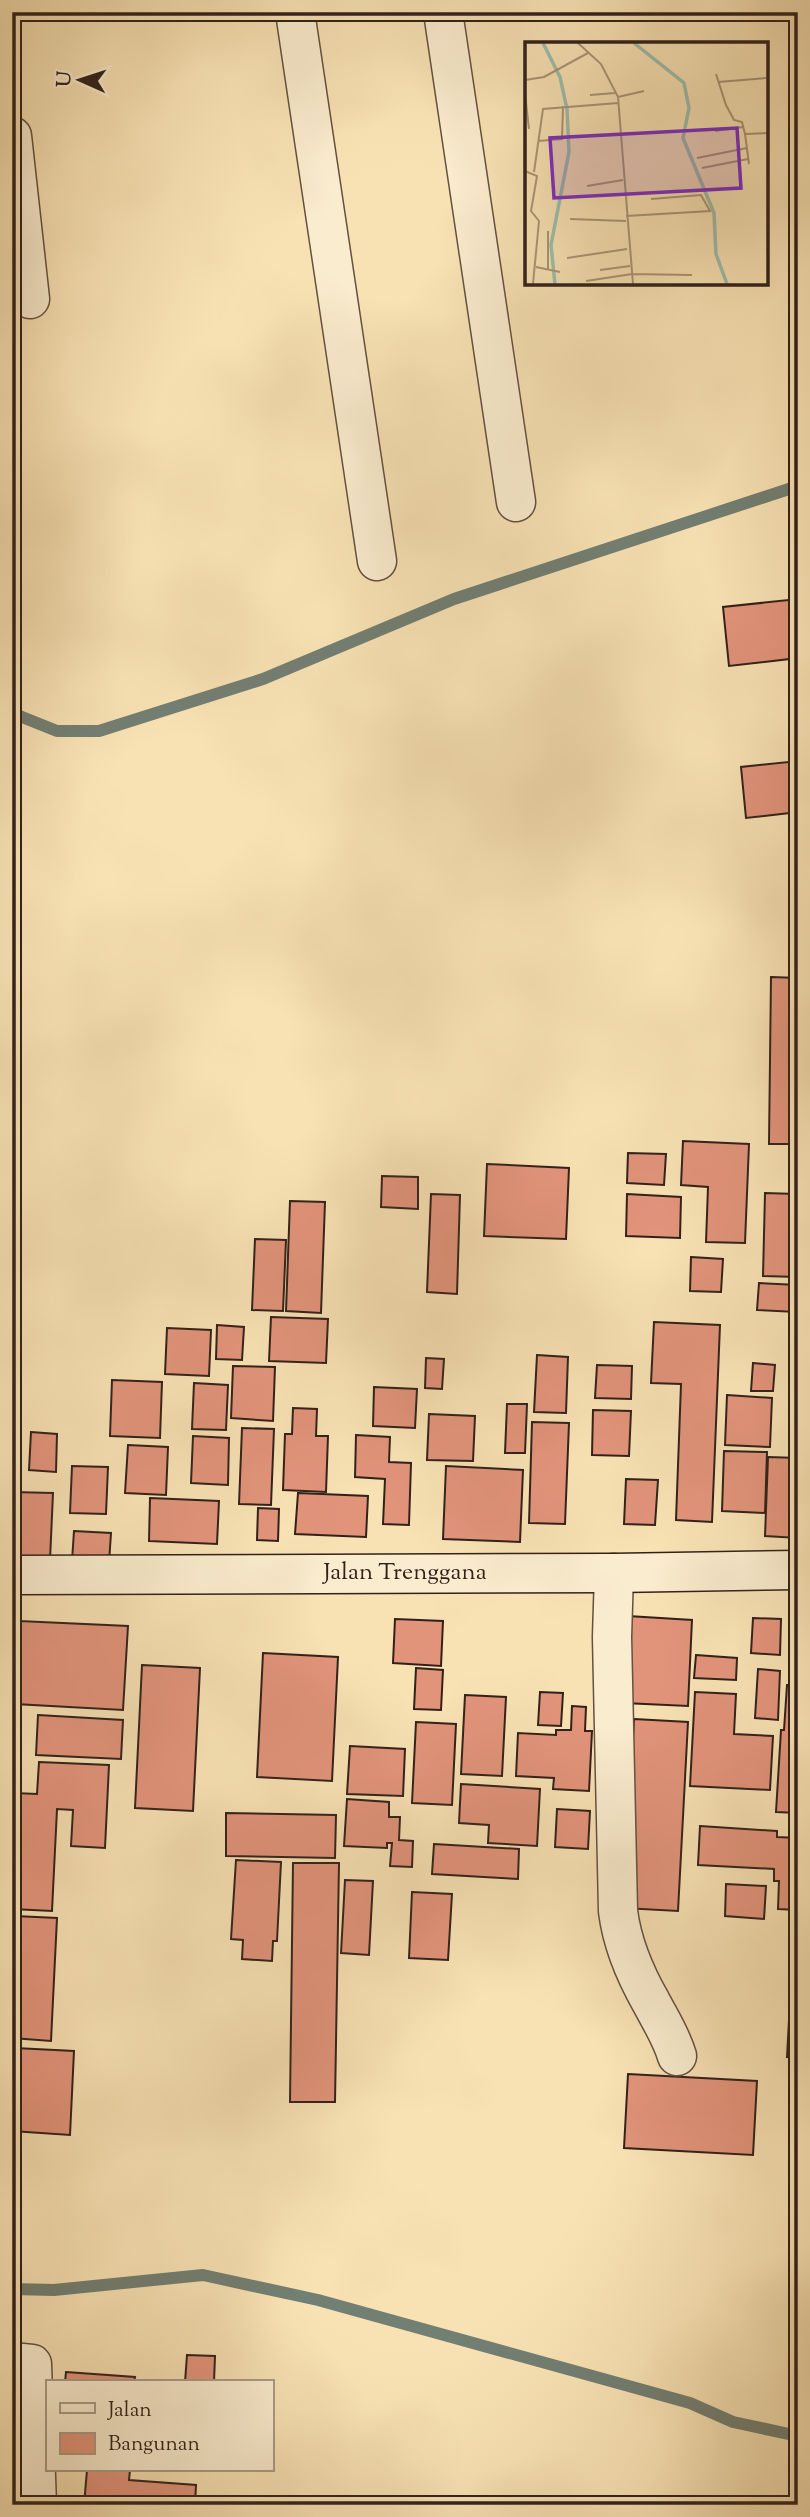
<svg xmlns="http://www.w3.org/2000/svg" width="810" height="2517" viewBox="0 0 810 2517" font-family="'Sorts Mill Goudy',serif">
<rect width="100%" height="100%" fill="#f8e2b4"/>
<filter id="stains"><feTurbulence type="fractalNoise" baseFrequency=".00286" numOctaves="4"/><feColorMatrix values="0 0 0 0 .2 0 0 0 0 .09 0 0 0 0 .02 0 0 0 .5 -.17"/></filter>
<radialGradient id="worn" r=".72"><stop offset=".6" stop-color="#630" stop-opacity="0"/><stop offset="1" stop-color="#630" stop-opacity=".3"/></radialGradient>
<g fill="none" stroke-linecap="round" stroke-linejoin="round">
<!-- stream -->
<g stroke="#727f73" stroke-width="12">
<path d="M12,713l45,18h42l164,-52 191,-80 344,-113"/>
<path d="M12,2289l42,1 149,-15 115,25 372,103 43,19 65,14"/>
</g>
</g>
<!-- building -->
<g fill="#e2947b" stroke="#32211b" stroke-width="2">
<path d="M798,599v59l-69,8 -6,-59z"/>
<path d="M798,761v51l-52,6 -5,-51z"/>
<path d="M771,977l27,1v166h-29z"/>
<path d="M683,1141l66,3 -4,99 -39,-1 2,-55 -27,-2z"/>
<path d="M628,1153l38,1 -2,31 -37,-2z"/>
<path d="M487,1164l82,4 -3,71 -82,-3z"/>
<path d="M382,1176l36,1v32l-37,-2z"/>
<path d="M765,1193l31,1 2,83 -35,-1z"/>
<path d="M431,1194l29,1 -3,99 -30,-2z"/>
<path d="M627,1194l54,3 -1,41 -54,-2z"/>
<path d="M290,1201l35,1 -4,111 -35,-2z"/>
<path d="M255,1239l31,1 -3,71 -31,-1z"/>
<path d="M691,1257l32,2 -2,33 -31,-1z"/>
<path d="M759,1283l39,2 -2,27 -39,-2z"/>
<path d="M271,1317l57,2 -2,44 -57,-2z"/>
<path d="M654,1322l66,3 -8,197 -36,-2 5,-136 -30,-1z"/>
<path d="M217,1325l27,2 -2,33 -26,-1z"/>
<path d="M167,1328l44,2 -2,46 -44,-2z"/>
<path d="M537,1355l31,2 -2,56 -32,-1z"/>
<path d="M426,1358l18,1 -2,30 -17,-1z"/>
<path d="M753,1363l22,2 -2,26h-22z"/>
<path d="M597,1365l35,1 -1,33 -36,-1z"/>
<path d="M233,1366l42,1 -2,54 -42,-3z"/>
<path d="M112,1380l50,2 -2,56 -50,-2z"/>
<path d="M194,1383l34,2 -2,45 -34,-1z"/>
<path d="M374,1387l43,2 -2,39 -42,-2z"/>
<path d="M727,1395l45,3 -2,49 -45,-2z"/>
<path d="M507,1404h20l-2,49h-20z"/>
<path d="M293,1408l24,1 -1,27h12l-2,56 -43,-2 2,-56h7z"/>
<path d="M593,1410l38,1 -2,45 -37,-1z"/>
<path d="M429,1414l46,2 -2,45 -46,-1z"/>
<path d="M532,1422l37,1 -4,101 -36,-1z"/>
<path d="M242,1428l32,1 -3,76 -32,-1z"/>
<path d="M31,1432l26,2 -1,38 -27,-2z"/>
<path d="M356,1435l34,2 -1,25 22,1 -2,62 -26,-1 2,-45 -30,-2z"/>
<path d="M193,1436l36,2 -1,47 -37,-2z"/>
<path d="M128,1445l40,2 -2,48 -41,-2z"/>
<path d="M724,1451l43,1 -2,61 -43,-2z"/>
<path d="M768,1457l30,1v80l-33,-2z"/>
<path d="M72,1466l36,1 -2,47 -36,-1z"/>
<path d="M446,1466l77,4 -3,72 -77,-3z"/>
<path d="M626,1479l32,1 -3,45 -31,-1z"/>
<path d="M12,1492l41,1 -3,67 -38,-2z"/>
<path d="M298,1493l70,3 -2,41 -71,-3z"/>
<path d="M150,1498l69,3 -2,43 -68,-3z"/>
<path d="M258,1508l21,1 -1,32 -21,-1z"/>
<path d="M74,1531l37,2 -2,30 -37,-2z"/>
<path d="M628,1616l64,4 -4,86 -64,-3z"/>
<path d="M753,1618l28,1 -1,36 -29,-2z"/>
<path d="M395,1619l48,2 -2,45 -48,-3z"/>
<path d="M19,1621l109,5 -5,84 -108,-6z"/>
<path d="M263,1653l75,4 -6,124 -75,-4z"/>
<path d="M696,1655l41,3 -1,22 -42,-2z"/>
<path d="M142,1665l58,3 -7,143 -58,-3z"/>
<path d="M416,1668l27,2 -2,40 -27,-1z"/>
<path d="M758,1669l22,2 -2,49 -23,-2z"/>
<path d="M787,1685l11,1v127l-22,-1 5,-82h3z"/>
<path d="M540,1692l23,1 -2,33 -23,-1z"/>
<path d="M695,1692l41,2 -2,40 39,2 -3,54 -80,-4z"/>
<path d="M465,1695l41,2 -4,79 -41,-2z"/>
<path d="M572,1706l14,1 -1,24h7l-3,60 -36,-2 1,-11 -38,-2 2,-43 38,2v-5h15z"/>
<path d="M38,1715l85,5 -2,39 -85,-4z"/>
<path d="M634,1719l54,3 -10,189 -54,-3z"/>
<path d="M416,1722l40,2 -4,81 -40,-2z"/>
<path d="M350,1746l55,3 -2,47 -56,-2z"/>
<path d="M39,1762l70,3 -4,83 -34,-2 2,-36 -16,-1 -5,102 -40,-2 3,-116 22,1z"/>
<path d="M461,1784l79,5 -3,57 -49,-3 1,-18 -30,-2z"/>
<path d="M347,1799l42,3v15h11l-1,23 14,1 -1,26 -22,-1 2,-23h-5v5l-43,-2z"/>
<path d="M557,1809l33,2 -2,38 -33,-2z"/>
<path d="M226,1813l110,2 -1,43 -109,-2z"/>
<path d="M700,1826l77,5v6l21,1v72l-20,-1 1,-28h-5v-12l-76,-4z"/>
<path d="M434,1844l85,5 -1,30 -86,-5z"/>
<path d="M236,1860l45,2 -4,79h-4l-1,20 -30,-2 1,-19 -12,-1z"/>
<path d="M293,1863h46l-4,239h-45z"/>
<path d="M345,1880l28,1 -4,74 -28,-2z"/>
<path d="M726,1884l40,2 -2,33 -39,-3z"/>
<path d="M412,1892l40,2 -4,66 -39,-2z"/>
<path d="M15,1916l42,2 -6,123 -39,-3z"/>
<path d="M791,1983l7,1v74l-11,-1z"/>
<path d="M15,2048l59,3 -4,84 -58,-4z"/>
<path d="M628,2074l129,7 -4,74 -129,-7z"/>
<path d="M187,2355l28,1 -1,26h-29z"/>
<path d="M66,2372l69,5 -1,5h-69z"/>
<path d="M87,2470h43l-1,10 67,5 -1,20h-111z"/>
</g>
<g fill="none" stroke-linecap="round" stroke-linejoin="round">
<defs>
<g id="minor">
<path d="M295,12l82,549"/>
<path d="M443,12l73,490"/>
<path d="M12,136l18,163"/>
<path d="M614,1573l-2,64 6,274c4,32 17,63 33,91 10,19 20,34 26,54"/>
<path d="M12,2362l20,2 5,141"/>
</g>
<path id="secondary" d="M12,1575l602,-2 184,-3"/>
</defs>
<!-- minor casing -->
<use href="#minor" stroke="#645141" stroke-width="41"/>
<!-- secondary casing -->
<use href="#secondary" stroke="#32211b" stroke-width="41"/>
<!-- minor -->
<use href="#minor" stroke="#faecce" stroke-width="38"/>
<!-- secondary -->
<use href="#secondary" stroke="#faecce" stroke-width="38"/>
</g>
<g text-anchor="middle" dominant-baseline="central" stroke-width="5" stroke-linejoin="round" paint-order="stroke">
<!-- street labels -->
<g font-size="24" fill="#32211b" stroke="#faecce">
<text x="405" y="1573">Jalan Trenggana</text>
</g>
</g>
<!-- overview -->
<g transform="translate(525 42)">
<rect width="243" height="243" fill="#f8e2b4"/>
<path fill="none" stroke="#9dbead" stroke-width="3.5" d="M18,1l17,34 7,32 2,43 -18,93 4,39M109,1l50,40 5,25 -6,30 31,75 2,41 11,30"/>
<path fill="none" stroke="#a99577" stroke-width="2" d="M53,1l23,21 17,33 15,187M191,32l10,31 8,15 8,2 3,12 24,-1M0,38l19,-3 44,-24M193,40l48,-4M0,51l4,36M65,53l25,-2M93,55l26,-6M190,89l28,-4M220,92l4,30M13,99l24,-2 1,-33M172,116l50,-10M177,126l46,-9M0,129l12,5 -6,35 8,10 -6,63M9,130l9,-63 75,-6M62,144l36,-6M101,174l84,-5 -9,-16 -50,4M45,177l56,2M42,216l60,-9M11,225l24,5M23,227v-38M75,228l30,-4M61,239l46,-7 60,1"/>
<path fill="#7b2cbf" fill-opacity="0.15" stroke="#7b2cbf" stroke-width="3.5" d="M212,86l4,60 -187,10 -4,-60z"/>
<rect width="243" height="243" fill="none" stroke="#32211b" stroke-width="3.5"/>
</g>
<!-- margin -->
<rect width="810" height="2517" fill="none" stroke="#f8e2b4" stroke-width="42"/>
<rect x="14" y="14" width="782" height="2489" fill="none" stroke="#32211b" stroke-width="3.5"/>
<rect x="21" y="21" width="768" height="2475" fill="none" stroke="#32211b" stroke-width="2"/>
<!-- legend -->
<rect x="46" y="2380" width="228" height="91" fill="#faecce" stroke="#aa9b86" stroke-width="2"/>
<rect x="60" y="2403" width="35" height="10" fill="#faecce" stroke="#aa9b86" stroke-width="2"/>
<text x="108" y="2416" font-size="21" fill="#32211b">Jalan</text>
<rect x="60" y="2433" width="35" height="21" fill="#e2947b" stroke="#aa9b86" stroke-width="2"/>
<text x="108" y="2450" font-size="21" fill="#32211b">Bangunan</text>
<!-- north arrow -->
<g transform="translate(80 80) rotate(273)" stroke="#faecce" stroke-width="5" paint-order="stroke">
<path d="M0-5L12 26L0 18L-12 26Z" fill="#32211b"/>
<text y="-10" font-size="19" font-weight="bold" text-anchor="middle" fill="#32211b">U</text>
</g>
<rect width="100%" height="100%" filter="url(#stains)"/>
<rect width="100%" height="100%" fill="url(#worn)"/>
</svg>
